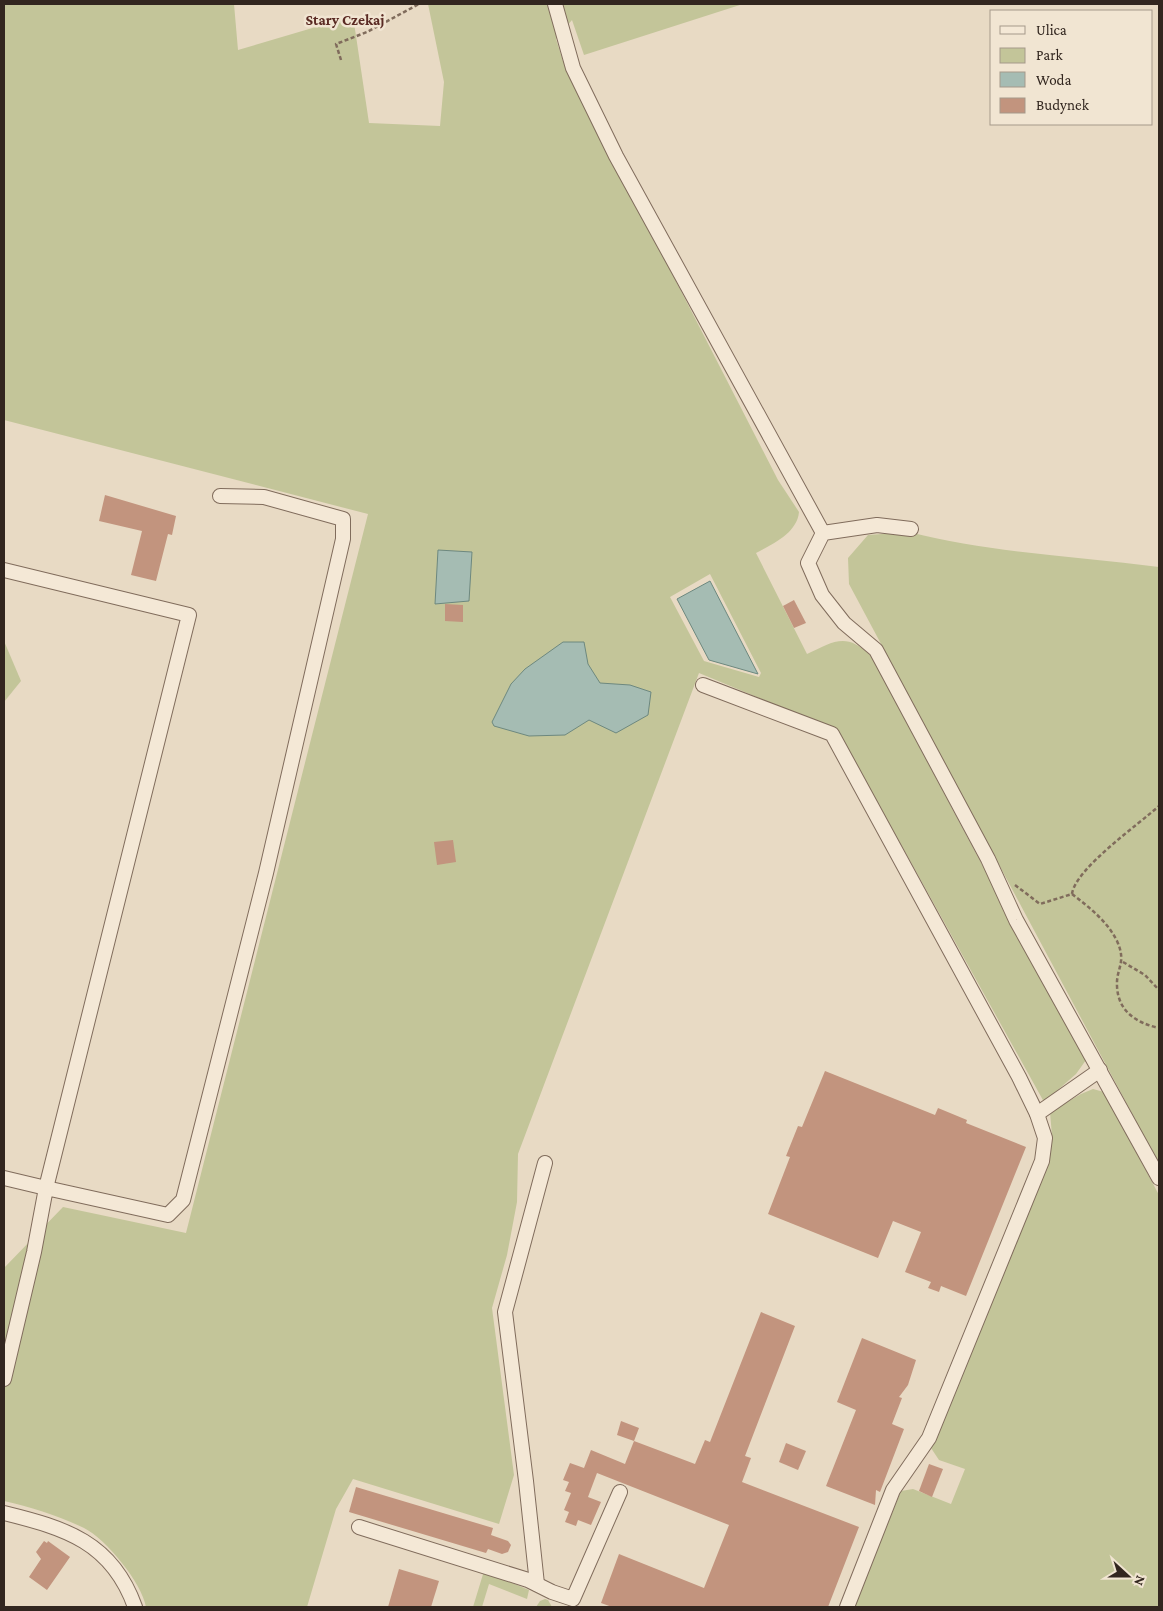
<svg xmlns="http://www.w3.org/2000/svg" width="1163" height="1611" viewBox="0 0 1163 1611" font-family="'Crimson Pro',serif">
<rect width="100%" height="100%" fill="#e8dac4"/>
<!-- green -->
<g fill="#c3c599" fill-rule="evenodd">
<path d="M4,4h230l4,46 115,-34 16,107 71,3 4,-44 -16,-78h315l-159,51 -12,-35 -16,19 7,22 215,419 21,32c-2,21 -26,32 -43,41l51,101c26,-12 39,-23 64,2l215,404 -10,14 -32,28 -206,-371 -139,-58 -181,481 -1,48 -10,53 -15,53 22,167 -15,49 -146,-45 -17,30 -29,98h-161c-4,-24 -40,-68 -62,-79 -25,-12 -53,-21 -80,-27v-233l59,-61 123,26 182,-719 -364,-94zM710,574l51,99 -2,4 -55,-16 -34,-64z"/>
<path d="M909,532c82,21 167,24 250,35v597l-310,-580 -1,-26 20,-23z"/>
<path d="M4,641l17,40 -17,21z"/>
<path d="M1093,1089l11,3 55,103v412h-305l47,-116 12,-2 38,15 14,-35 -26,-9 -8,-12 118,-291 3,-21 -2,-24 31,-18z"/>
<path d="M484,1571l45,19 -2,9 -38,-15 -7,23h-9z"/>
<path d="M545,1599l3,1 4,7h-16l4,-6z"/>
</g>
<!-- water -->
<g fill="#a5bcb3" stroke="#6d887f">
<path d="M438,550l34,2 -3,49 -34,3z"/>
<path d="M710,581l48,93 -49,-14 -32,-61z"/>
<path d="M563,642h21l4,22 12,19 30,2 21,7 -3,23 -32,18 -27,-13 -24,15 -36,1 -35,-10 -2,-4 19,-38 14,-15z"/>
</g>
<!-- building -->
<g fill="#c2947e">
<path d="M105,495l71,21 -4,19 -4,-1 -12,47 -25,-6 11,-44 -43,-10z"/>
<path d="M794,600l12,23 -12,5 -11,-22z"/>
<path d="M445,604l18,1v17l-18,-1z"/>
<path d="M453,840l3,22 -19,3 -3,-23z"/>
<path d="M825,1071l110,44 3,-7 29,12 -1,3 60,24 -60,149 -25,-10 -2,6 -11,-4 3,-6 -26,-10 16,-40 -28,-11 -15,37 -110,-44 22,-57 -4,-1 12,-30 4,1z"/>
<path d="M761,1312l34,14 -50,130 6,2 -9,24 117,45 -31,80h-216l-11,-4 18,-49 85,34 25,-63 -132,-52 -9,24 13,5 -10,23 -13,-5 -2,6 -11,-4 4,-10 -5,-2 7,-17 -6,-2 4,-9 -6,-2 7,-17 14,5 7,-18 34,14 9,-23 -17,-6 4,-14 18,7 -5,13 61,23 10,-24 5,2z"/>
<path d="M862,1338l54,22 -8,25 -9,12 3,1 -10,26 12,5 -24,63 -4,-2 -1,15 -49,-19 30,-76 -19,-8z"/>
<path d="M786,1443l20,8 -8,19 -19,-8z"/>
<path d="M929,1464l14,5 -11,28 -13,-6z"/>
<path d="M356,1487l137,41 -2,7 17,6 3,4 -3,7 -6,2 -14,-5 -2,4 -137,-41z"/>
<path d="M44,1541l3,2 1,-2 22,16 -23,33 -18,-13 12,-18 -5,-7z"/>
<path d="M399,1569l40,12 -8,26h-43z"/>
</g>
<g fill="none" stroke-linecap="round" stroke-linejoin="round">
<defs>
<g id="minor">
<path d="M555,4l18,64 43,88 207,377"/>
<path d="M911,529l-34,-4 -54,8 -15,30 14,32 22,28 32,27 112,209 28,61 143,258"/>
<path d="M4,570l185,45 -143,573 -42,-10"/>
<path d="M703,685l129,49 187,343 18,37 8,24 -3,23 -113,277 -36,52 -46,117"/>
<path d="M1037,1114l63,-44"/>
<path d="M4,1379l30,-127 12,-64 122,27 15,-15 83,-327 77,-334v-20l-79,-22 -44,-1"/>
<path d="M4,1513c61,15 108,29 131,94"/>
<path d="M359,1527l169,53 24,12 21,7 47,-107"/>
<path d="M537,1584l-11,-103 -21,-169 40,-149"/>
</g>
</defs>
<!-- minor casing -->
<use href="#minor" stroke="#806c5c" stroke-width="16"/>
<!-- path -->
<g stroke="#806c5c" stroke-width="2.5" stroke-dasharray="4 2.5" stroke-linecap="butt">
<path d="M341,60l-5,-16 31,-12 52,-28"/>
<path d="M1015,885l25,19 32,-10c3,-25 67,-70 87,-88"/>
<path d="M1072,894c18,14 35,27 45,47 10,22 -1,27 0,45 1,26 20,37 42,42"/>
<path d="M1123,962l22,13 14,15"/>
</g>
<!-- minor -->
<use href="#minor" stroke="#f4e8d6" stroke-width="14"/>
</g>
<g text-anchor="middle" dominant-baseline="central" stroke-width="5" stroke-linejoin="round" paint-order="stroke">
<!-- neighbourhood labels -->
<g font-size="15" font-weight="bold" fill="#5a2a23" stroke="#f1e5d2">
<text x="345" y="20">Stary Czekaj</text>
</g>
</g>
<!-- border -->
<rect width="1163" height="1611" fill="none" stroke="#32261f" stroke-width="10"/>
<!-- legend -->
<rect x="990" y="10" width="162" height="115" fill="#f1e5d2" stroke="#a5998a"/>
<rect x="1000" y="26" width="25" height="8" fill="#f4e8d6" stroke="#a5998a"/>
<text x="1036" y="35" font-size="15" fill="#32261f">Ulica</text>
<rect x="1000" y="48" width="25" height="15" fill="#c3c599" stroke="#a5998a"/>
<text x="1036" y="60" font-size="15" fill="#32261f">Park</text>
<rect x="1000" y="72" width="25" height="15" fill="#a5bcb3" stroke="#a5998a"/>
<text x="1036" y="85" font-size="15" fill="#32261f">Woda</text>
<rect x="1000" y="98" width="25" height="15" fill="#c2947e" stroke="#a5998a"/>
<text x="1036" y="110" font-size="15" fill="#32261f">Budynek</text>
<!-- north arrow -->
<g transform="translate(1128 1576) rotate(111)" stroke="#f1e5d2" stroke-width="4" paint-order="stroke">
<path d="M0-4L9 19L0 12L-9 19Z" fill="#32261f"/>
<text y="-8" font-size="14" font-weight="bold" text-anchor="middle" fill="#32261f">N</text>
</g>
</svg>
